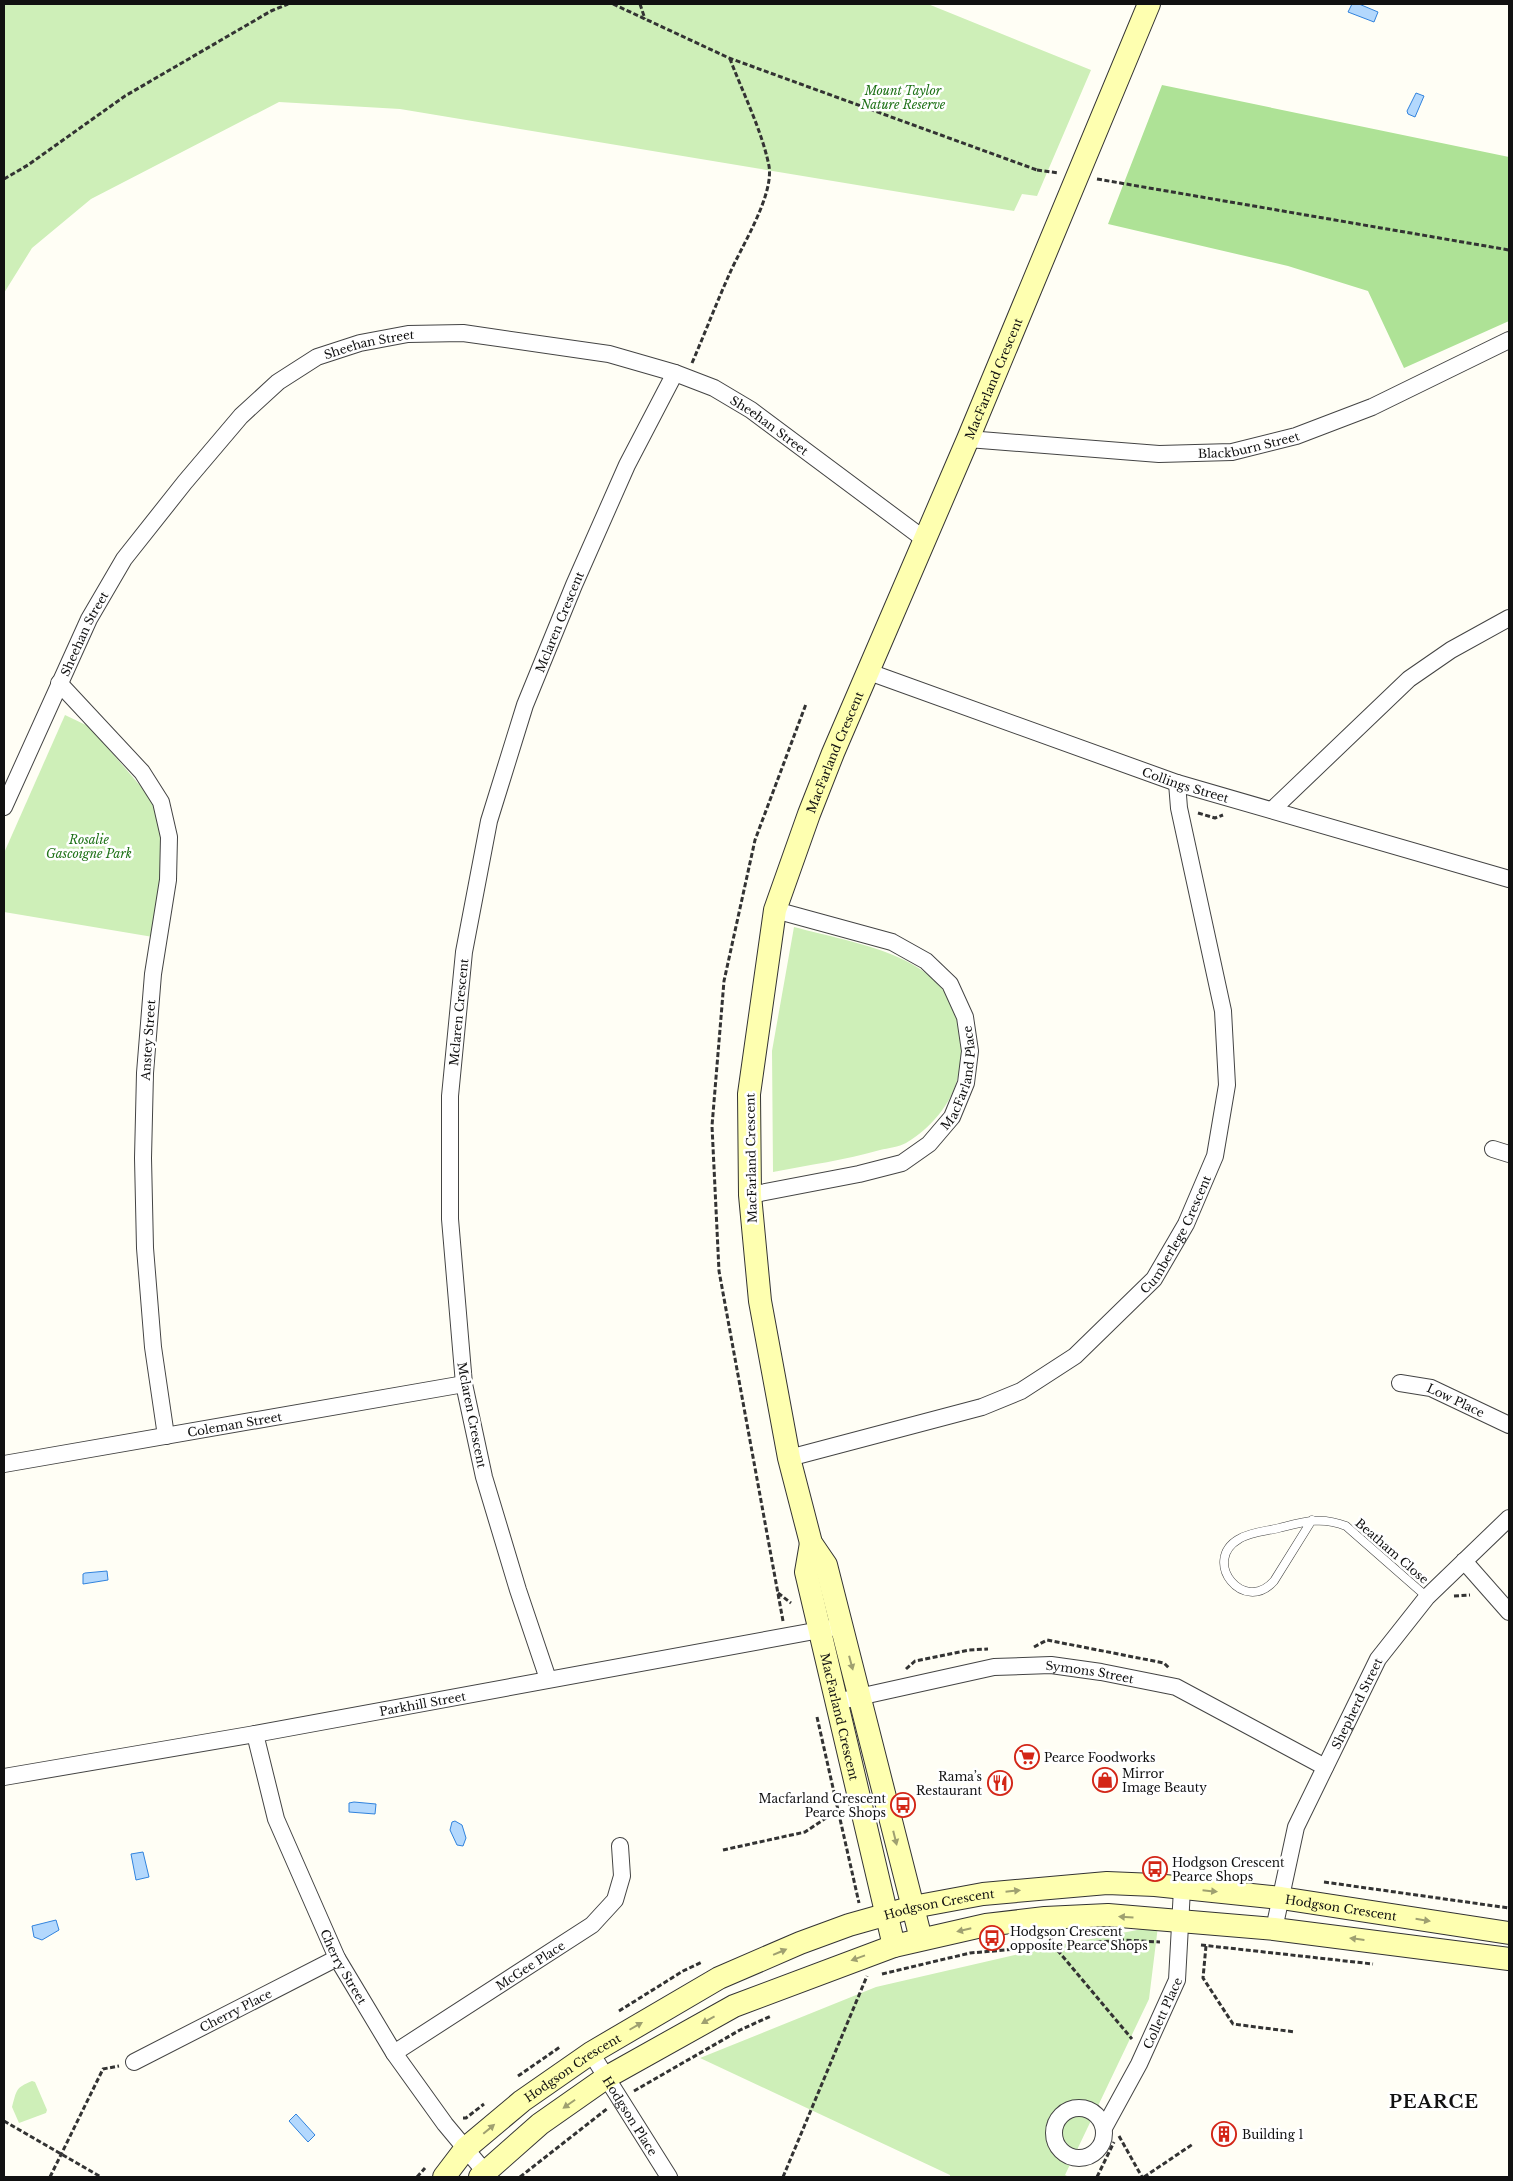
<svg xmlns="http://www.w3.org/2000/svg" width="1513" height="2181" viewBox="0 0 1513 2181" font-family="'Libre Baskerville',serif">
<rect width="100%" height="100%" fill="#fffef5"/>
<!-- green -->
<g fill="#ceefb8">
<path d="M4,4h924l163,66 -54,126 -15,-2 -8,17 -614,-102 -121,-7 -188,97 -59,49 -28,45z"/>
<path d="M65,715l25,12 64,75 11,35 -12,100 -149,-25v-59z"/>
<path d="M794,927c78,21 180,31 166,139 -4,33 -26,60 -54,77 -7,4 -18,5 -26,7 -35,10 -71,15 -107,22l-1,-121z"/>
<path d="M1158,1926l-9,73 -84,176 4,2h-119v-2l-250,-117 176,-71 178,-41z"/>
<path d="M32,2081l3,1 12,28 -1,3 -27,10 -7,-16c5,-17 3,-19 20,-26z"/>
</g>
<!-- forest -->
<path fill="#aee296" d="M1162,85l347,72v164l-105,47 -36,-77 -80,-25 -180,-42z"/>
<!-- water -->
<g fill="#b3d8fd" stroke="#3183dd">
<path d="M1352,4h7l19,8 -4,10 -26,-10z"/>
<path d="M1416,93l8,3 -9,21 -7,-3 -1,-3z"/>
<path d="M107,1571l1,9 -25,4v-10l2,-1z"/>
<path d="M354,1802l22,2 -1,10 -26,-2v-9z"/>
<path d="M455,1821l7,4 4,13 -3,8 -6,-1 -7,-15 2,-8z"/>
<path d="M143,1852l6,25 -13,3 -5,-26z"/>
<path d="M56,1920l3,10 -17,10 -8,-3 -2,-11z"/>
<path d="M296,2114l19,21 -7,7 -19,-21z"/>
</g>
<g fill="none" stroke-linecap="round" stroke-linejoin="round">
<defs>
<path id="lane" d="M1312,1520l-38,61c-30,34 -73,-20 -35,-42 11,-7 28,-8 40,-11 24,-6 42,-12 67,-2l81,71"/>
<g id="street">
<path id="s1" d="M968,439l191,15 73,-2 64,-16 76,-29 137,-67"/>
<path id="s2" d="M869,672l308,111 332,96"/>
<path d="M59,683l83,89 19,30 8,35 -1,43 -15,94 -8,99 -2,85 2,90 8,99 13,89"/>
<path id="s3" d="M4,807l85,-188 35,-60 61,-77 56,-66 37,-34 39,-25 43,-14 48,-9 55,-1 146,21 66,19 39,15 37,22 173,129"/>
<path d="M1272,810l137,-131 42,-29 58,-32"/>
<path d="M1493,1149l16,5"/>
<path id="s4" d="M750,1195l109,-21 43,-11 27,-19 23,-27 14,-34 4,-32 -5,-34 -15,-33 -24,-23 -34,-19 -117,-32"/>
<path id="s5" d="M1400,1383l31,5 78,37"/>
<path id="s6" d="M789,1458l193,-51 39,-16 54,-35 79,-77 32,-55 29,-68 12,-71 -4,-74 -44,-203 -2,-25"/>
<path id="s7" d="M4,1464l460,-80"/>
<path d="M1464,1561l45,51"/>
<path id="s8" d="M548,1679l-30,-89 -34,-113 -20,-93 -14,-165v-123l14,-144 25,-131 36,-116 49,-120 53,-120 48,-92"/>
<path id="s9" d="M836,1702l158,-35 57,-2 50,7 75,15 149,80"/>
<path id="s10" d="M255,1734l21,85 61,139 57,95 51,71 40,48"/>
<path id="s11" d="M4,1777l251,-43 576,-106"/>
<path id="s12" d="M1274,1929l22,-102 82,-168 49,-62 82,-79"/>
<path id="s13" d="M394,2053l198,-128 23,-25 7,-24 -2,-30"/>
<path id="s14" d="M591,2053l78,124"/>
<path id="s15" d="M134,2062l203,-104"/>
<circle cx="1079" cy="2133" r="25"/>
<path id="s16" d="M1104,2128l35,-64 38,-84 5,-91"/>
</g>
<g id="secondary">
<path id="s17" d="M811,1543l-5,29 88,374"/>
<path id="s18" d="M921,1939l-95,-374 -15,-22 -22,-85 -29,-157 -10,-106 -1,-101 26,-184 34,-96 24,-61 135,-314 181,-435"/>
<path id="s19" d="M444,2177l22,-29 56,-47 69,-48 128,-75 81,-35 49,-18 64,-18 70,-13 124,-11 48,2 126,13 228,35"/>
<path d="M480,2177l60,-53 67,-47 127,-71 160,-60 92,-21 59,-7 63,-3 166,14 235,30"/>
</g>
</defs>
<!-- lane casing -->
<use href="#lane" stroke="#444" stroke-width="9"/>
<!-- street casing -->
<use href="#street" stroke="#444" stroke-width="18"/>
<!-- secondary casing -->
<use href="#secondary" stroke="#333" stroke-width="24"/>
<!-- path -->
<g stroke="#333" stroke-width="3" stroke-dasharray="5 2.5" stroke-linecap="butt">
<path d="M613,4l116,54 308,112"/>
<path d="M640,4l5,15"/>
<path d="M1037,170l22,3"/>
<path d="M4,179l24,-14 97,-69 146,-85 17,-7"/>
<path d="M1097,179l412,71"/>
<path d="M692,363c13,-30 24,-59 37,-88 12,-28 45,-79 40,-109 -7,-35 -26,-73 -39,-107"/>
<path d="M1198,813l17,5 8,-3"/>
<path d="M778,1593l13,10"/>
<path d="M1454,1596l16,-1"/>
<path d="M783,1621l-64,-350 -7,-145 12,-145 31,-141 51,-136"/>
<path d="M1034,1647l13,-7 117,23 5,5"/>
<path d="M906,1669l9,-8 54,-11 19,-1"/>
<path d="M817,1717l42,186"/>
<path d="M723,1850l82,-18 33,-22"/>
<path d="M1324,1882l185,26"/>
<path d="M1051,1937l3,9 78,93"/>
<path d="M1201,1945l172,19"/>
<path d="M1206,1946l-3,32 30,46 62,8"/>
<path d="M882,1974l88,-21 153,-13 37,2"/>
<path d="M619,2011l64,-40 19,-9"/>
<path d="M518,2076l42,-29"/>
<path d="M634,2091l106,-61 31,-14"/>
<path d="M463,2118h3l18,-14"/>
<path d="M4,2121l97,56"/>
<path d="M1119,2136l23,41"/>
<path d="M50,2177l53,-108 16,-3"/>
<path d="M417,2177l8,-9"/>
<path d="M520,2177l88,-69"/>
<path d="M783,2177l84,-201"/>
<path d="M1097,2177l17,-35"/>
<path d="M1144,2177l49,-33"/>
</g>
<!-- lane -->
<use href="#lane" stroke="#fff" stroke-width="8"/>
<!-- street -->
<use href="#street" stroke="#fff" stroke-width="16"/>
<!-- secondary -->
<use href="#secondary" stroke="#feffb0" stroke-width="22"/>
</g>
<!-- one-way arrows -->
<defs><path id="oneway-solid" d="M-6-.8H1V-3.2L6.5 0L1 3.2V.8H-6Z" transform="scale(1.25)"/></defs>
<g fill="#9fa070">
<use href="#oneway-solid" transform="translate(851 1663) rotate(75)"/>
<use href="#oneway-solid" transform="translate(895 1838) rotate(76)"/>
<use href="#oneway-solid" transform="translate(1013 1891) rotate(-6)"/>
<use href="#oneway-solid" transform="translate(1210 1891) rotate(6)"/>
<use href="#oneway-solid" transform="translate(1126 1917) rotate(-176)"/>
<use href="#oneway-solid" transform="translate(1423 1920) rotate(9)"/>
<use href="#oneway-solid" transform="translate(964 1930) rotate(167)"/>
<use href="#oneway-solid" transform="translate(1357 1939) rotate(-173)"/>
<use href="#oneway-solid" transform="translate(780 1952) rotate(-23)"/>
<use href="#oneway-solid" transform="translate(858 1958) rotate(160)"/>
<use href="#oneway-solid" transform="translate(708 2020) rotate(151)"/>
<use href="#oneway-solid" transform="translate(636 2026) rotate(-30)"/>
<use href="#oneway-solid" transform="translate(569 2104) rotate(145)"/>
<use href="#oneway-solid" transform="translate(489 2129) rotate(-40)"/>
</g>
<!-- icons -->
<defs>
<symbol id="supermarket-ring" viewBox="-11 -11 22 22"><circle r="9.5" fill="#fff" stroke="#d32617" stroke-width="1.5"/><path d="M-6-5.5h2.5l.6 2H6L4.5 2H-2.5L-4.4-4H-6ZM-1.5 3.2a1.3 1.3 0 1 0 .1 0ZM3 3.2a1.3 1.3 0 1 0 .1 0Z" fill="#d32617"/></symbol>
<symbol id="shop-ring" viewBox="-11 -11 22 22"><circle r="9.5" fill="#fff" stroke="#d32617" stroke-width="1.5"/><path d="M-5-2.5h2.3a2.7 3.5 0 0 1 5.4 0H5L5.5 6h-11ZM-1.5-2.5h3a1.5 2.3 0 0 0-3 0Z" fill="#d32617"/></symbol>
<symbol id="restaurant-ring" viewBox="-11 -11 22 22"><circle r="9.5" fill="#fff" stroke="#d32617" stroke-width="1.5"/><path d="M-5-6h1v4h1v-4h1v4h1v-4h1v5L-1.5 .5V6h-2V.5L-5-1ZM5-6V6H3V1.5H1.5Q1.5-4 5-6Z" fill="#d32617"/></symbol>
<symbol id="bus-ring" viewBox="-11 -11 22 22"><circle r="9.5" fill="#fff" stroke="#d32617" stroke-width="1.5"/><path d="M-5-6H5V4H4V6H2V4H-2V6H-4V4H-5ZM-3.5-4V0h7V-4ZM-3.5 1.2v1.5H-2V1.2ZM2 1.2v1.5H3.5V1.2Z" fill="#d32617"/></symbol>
<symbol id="building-ring" viewBox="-11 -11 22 22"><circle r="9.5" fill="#fff" stroke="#d32617" stroke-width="1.5"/><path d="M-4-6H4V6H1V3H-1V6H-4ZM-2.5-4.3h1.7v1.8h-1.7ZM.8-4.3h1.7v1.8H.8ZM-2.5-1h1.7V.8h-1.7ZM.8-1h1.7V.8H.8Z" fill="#d32617"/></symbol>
</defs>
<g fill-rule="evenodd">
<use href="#supermarket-ring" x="1013" y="1743" width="28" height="28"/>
<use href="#shop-ring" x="1091" y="1766" width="28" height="28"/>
<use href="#restaurant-ring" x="986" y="1769" width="28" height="28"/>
<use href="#bus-ring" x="889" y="1791" width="28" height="28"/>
<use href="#bus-ring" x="1141" y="1855" width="28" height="28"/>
<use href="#bus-ring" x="978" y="1924" width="28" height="28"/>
<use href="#building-ring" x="1210" y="2120" width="28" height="28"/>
</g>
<g text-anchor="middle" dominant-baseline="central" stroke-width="5" stroke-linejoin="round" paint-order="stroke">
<!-- park labels -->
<g font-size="12" font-style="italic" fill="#1f7218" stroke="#fff">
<text x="903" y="90">Mount Taylor<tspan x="903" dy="14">Nature Reserve</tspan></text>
<text x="89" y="839">Rosalie<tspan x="89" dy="14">Gascoigne Park</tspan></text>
</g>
<!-- street labels -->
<g font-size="12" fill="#111" stroke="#fff">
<text stroke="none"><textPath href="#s3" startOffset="611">Sheehan Street</textPath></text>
<text stroke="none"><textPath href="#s18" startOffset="1628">MacFarland Crescent</textPath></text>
<text stroke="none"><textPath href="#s3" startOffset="1031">Sheehan Street</textPath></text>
<text stroke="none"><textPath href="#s1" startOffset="282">Blackburn Street</textPath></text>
<text stroke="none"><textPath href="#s8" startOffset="1085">Mclaren Crescent</textPath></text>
<text stroke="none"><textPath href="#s3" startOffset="191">Sheehan Street</textPath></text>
<text stroke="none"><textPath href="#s18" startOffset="1222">MacFarland Crescent</textPath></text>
<text stroke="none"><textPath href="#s2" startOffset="336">Collings Street</textPath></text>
<text stroke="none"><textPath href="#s8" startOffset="680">Mclaren Crescent</textPath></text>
<text transform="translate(148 1040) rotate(-86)">Anstey Street</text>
<text stroke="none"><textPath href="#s4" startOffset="264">MacFarland Place</textPath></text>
<text transform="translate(751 1158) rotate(-91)">MacFarland Crescent</text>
<text stroke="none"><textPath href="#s6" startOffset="466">Cumberlege Crescent</textPath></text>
<text stroke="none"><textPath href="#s5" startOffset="59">Low Place</textPath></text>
<text transform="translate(472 1415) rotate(79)">Mclaren Crescent</text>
<text stroke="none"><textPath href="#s7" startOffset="234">Coleman Street</textPath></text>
<text transform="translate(1392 1551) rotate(41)">Beatham Close</text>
<text stroke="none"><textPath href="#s9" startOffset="258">Symons Street</textPath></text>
<text stroke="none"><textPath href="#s11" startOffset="425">Parkhill Street</textPath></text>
<text stroke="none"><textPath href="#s12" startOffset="242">Shepherd Street</textPath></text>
<text stroke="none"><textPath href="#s17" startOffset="178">MacFarland Crescent</textPath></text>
<text stroke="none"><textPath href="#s19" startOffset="575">Hodgson Crescent</textPath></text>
<text stroke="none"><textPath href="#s19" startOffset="980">Hodgson Crescent</textPath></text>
<text stroke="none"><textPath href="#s13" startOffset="162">McGee Place</textPath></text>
<text stroke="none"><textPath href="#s10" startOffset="250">Cherry Street</textPath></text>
<text stroke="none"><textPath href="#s15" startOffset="114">Cherry Place</textPath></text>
<text stroke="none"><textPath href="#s16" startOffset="129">Collett Place</textPath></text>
<text stroke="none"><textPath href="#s19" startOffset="170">Hodgson Crescent</textPath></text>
<text stroke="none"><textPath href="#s14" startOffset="74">Hodgson Place</textPath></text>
</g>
<!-- poi labels -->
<g font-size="12" fill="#111" stroke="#fff" text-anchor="start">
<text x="1044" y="1757">Pearce Foodworks</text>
<text x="1122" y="1773">Mirror<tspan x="1122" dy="14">Image Beauty</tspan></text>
<text x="982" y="1776" text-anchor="end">Rama’s<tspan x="982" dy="14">Restaurant</tspan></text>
<text x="886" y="1798" text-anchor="end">Macfarland Crescent<tspan x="886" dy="14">Pearce Shops</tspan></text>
<text x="1172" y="1862">Hodgson Crescent<tspan x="1172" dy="14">Pearce Shops</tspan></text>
<text x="1010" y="1931">Hodgson Crescent<tspan x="1010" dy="14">opposite Pearce Shops</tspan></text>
<text x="1242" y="2134">Building 1</text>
</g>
<!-- district labels -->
<g font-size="18" font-weight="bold" letter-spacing="1" fill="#111" stroke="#fff">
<text x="1434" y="2102">PEARCE</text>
</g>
</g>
<!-- border -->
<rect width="1513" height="2181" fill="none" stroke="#111111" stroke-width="10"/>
</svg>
